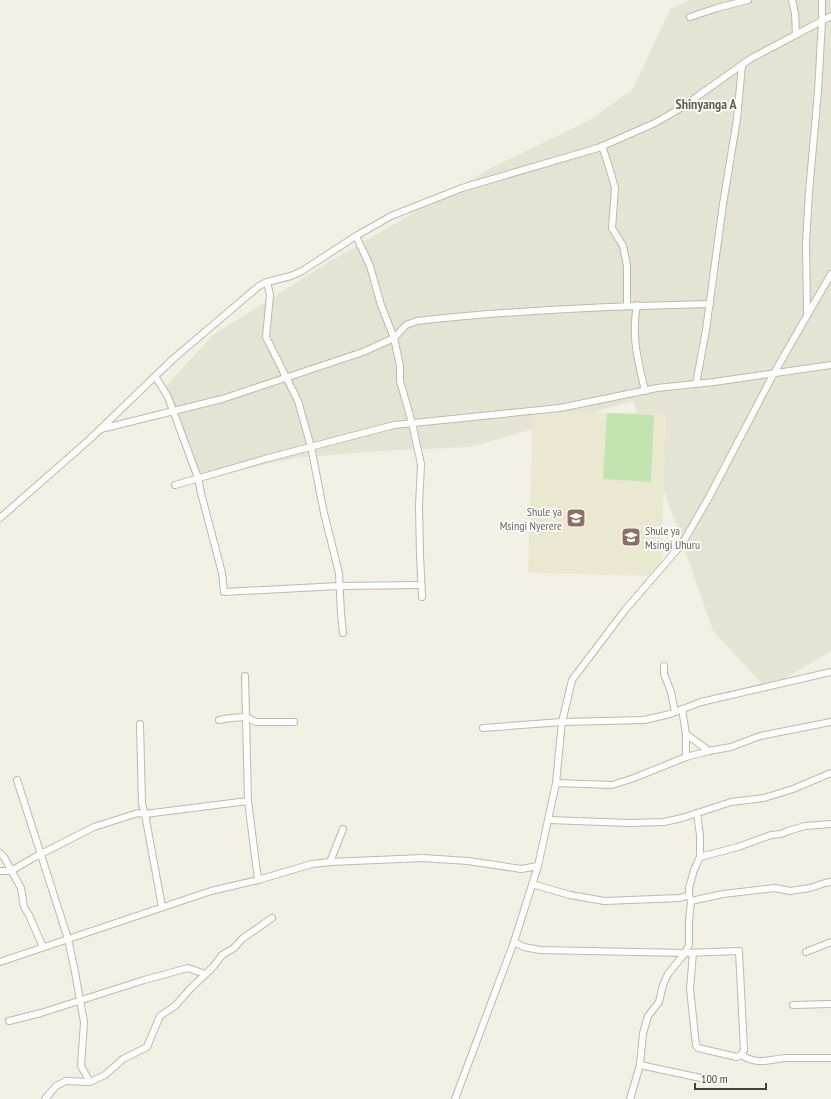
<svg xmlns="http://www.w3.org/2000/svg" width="831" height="1099" viewBox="0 0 831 1099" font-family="'PT Sans Narrow',sans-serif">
<rect width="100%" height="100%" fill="#f2f0e5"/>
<!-- residential -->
<path fill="#e5e3d4" d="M690,0h141v651l-64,38 -54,-58 -80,-230 -163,46 -91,4 -84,7 -93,20 -13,-35 -25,-55 49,-53 116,-73 160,-93 101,-49 43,-31 37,-80z"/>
<!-- education -->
<path fill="#eae8d0" d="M533,411l133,3 -5,162 -133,-3z"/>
<!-- green -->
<path fill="#c2e4b0" d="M607,413l47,2 -3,67 -48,-3z"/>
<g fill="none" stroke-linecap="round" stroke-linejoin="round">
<defs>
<g id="minor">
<path d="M792,0l3,13 1,22"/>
<path d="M690,17l27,-9 31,-8"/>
<path d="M602,146l7,21 6,21 -3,40 11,18 4,20v40"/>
<path d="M356,236l14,30 11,39 13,33 6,28v15l12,42 9,41 -2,42 1,49 2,42"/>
<path d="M267,282l3,13 -4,42 32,64 13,46 13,66 15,60 2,41 2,19"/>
<path d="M637,305c-6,32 1,55 8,86"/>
<path d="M807,316l-1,-73 3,-51 9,-101 4,-70v-21"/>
<path d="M155,376l13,21 30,81 3,15 21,80 2,19 115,-6 82,-1"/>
<path d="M696,384l10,-54 17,-126 14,-85 5,-54"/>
<path d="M101,429l121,-30 141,-47 31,-14 12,-13 11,-4c97,-11 195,-15 293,-17"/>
<path d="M175,485l97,-28 122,-32 166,-17 97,-20 57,-6 117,-17"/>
<path d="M0,518l89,-78 84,-81 86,-73 8,-4 24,-6 11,-5 54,-35 35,-20 71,-28 136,-40 57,-25 26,-15 69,-49 81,-43"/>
<path d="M664,666v8l7,18 4,20"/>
<path d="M245,676l3,125 10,79"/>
<path d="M682,709l4,25v23"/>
<path d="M219,720l12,-2 15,-1 10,5h38"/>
<path d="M140,724l2,80 3,10 17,93"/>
<path d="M483,728l79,-6 82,-2 26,-6 31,-12 130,-30"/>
<path d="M686,734l23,17"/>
<path d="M17,780l51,159 6,28 10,55 -3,44 9,16"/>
<path d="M556,783l56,2 22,-7 52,-21 23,-6 22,-4 29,-11 71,-14"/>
<path d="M549,820l80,3 35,-1 18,-4 49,-16 33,-4 29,-9 38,-16"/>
<path d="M0,853l4,4 17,31 3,19 5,8 14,32"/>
<path d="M700,857l38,-10 33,-12 10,-1 7,-3 17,-5 26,-2"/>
<path d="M330,862l13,-33"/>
<path d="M0,871h11l24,-14 59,-30 44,-14 7,1 103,-13"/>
<path d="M532,884l38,11 34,6 76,-3 9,-3"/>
<path d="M691,901l32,-7 52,-6 15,3 20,-3 15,-5 6,-1"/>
<path d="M514,942l10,5 16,3 145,3 54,-2 5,99 -3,5 -4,2 -39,-9 -2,-3 -6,-56 3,-36"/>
<path d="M806,952l25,-10"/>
<path d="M0,962l211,-71 47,-11 54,-16 18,-2 93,-4 45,3 53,8 17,-3"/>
<path d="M793,1005l38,-1"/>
<path d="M9,1021l32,-8 103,-33 44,-12 17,6"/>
<path d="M741,1055c19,11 27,4 46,3 14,0 29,0 44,0"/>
<path d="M640,1065l70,15"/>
<path d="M45,1099l11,-13 10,-5 24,1 15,-7 18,-16 24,-12 13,-31 15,-10 15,-17 23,-22 9,-12 12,-7 8,-9 30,-21"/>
<path d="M455,1099l59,-157 24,-76 18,-83 6,-61 10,-42 53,-70 57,-66 26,-45 66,-126 57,-99"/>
<path d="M630,1099l10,-34 3,-32 5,-17 11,-14 4,-17 5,-11 17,-21 4,-8v-24l2,-20 -2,-6v-7l5,-18 6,-13v-22l-3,-22"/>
</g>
</defs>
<!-- minor casing -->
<use href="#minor" stroke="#bdbaa8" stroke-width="8"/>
<!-- minor -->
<use href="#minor" stroke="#fff" stroke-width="6"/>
</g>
<!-- icons -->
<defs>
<symbol id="school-square" viewBox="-11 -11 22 22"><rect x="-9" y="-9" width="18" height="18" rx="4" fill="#8d6e63" stroke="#fff"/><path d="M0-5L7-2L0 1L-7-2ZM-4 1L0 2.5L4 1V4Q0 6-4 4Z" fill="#fff"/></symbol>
</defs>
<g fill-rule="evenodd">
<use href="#school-square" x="565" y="507" width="22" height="22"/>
<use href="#school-square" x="620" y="526" width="22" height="22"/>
</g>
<g text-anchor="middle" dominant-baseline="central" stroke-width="3.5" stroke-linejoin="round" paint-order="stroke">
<!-- education labels -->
<g font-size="12" fill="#785e54" stroke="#fff" text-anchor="end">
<text x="562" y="511">Shule ya<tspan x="562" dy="14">Msingi Nyerere</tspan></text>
<text x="645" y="530" text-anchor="start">Shule ya<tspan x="645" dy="14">Msingi Uhuru</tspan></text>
</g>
<!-- quarter labels -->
<g font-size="14" font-weight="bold" fill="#66614d" stroke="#fff">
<text x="706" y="104">Shinyanga A</text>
</g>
</g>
<!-- scale -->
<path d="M695 1083v6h71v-6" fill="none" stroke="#444135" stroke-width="2"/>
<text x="701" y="1083" font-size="12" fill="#444135" stroke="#ffffff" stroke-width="3" paint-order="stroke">100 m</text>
</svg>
